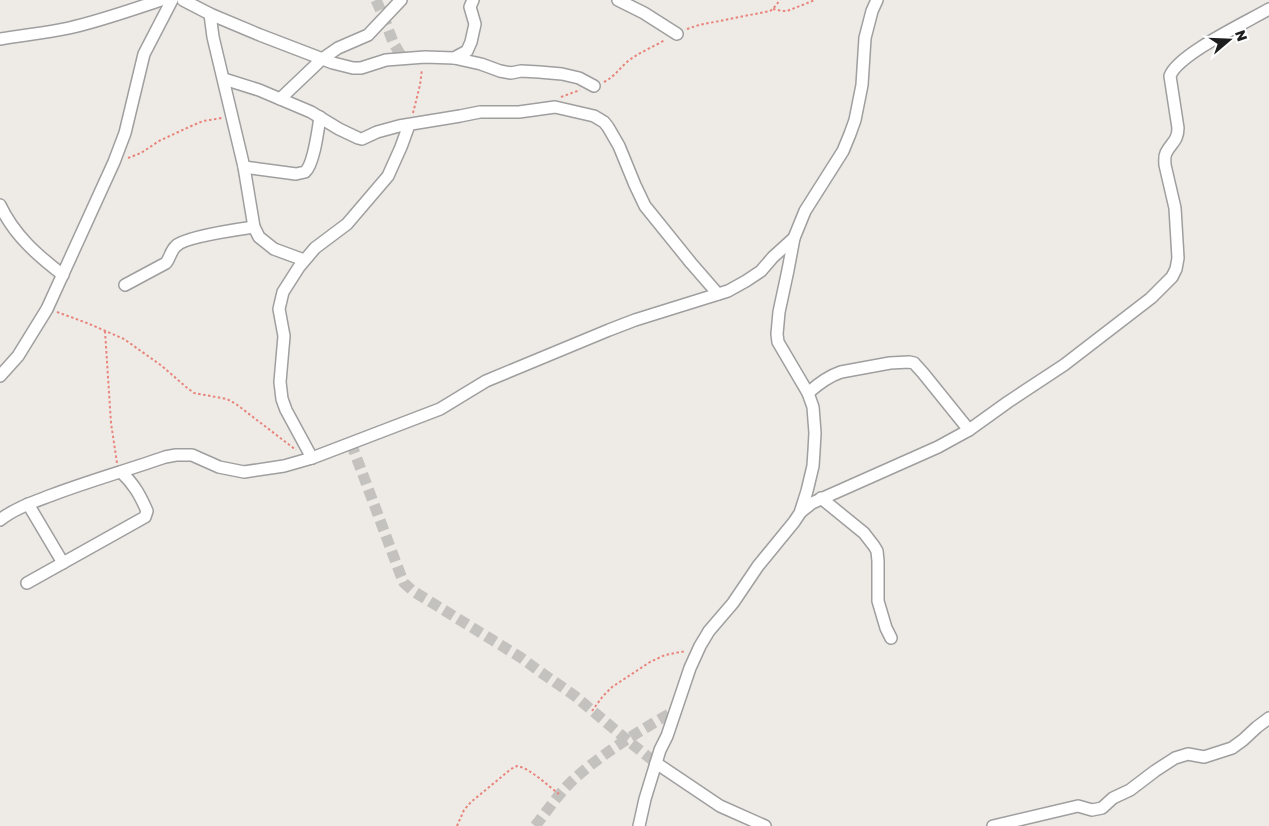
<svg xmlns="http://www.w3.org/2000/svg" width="1269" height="826" viewBox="0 0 1269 826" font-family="'Golos Text',sans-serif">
<rect width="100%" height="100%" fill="#eeebe6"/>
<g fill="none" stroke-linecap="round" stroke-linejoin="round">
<!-- minor-tunnel -->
<g stroke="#c4c2be" stroke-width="11" stroke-dasharray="11 5.5" stroke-linecap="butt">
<path d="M376,0l8,18 9,24 10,17"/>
<path d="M351,443l50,133 3,7 9,8 107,66 19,14 36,25 52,44 29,23"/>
<path d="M535,826c13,-16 24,-33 39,-47 30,-27 67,-49 102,-69"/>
</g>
<defs>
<g id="minor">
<path d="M183,0l27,14 50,21 73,28 20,5h8l25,-8 39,-3 29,1 27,6 19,7 11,2 10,-2 18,1 23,2 17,4 15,8"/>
<path d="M618,0l26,13 33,21"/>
<path d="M210,14l3,23 31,130 10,60 5,10 15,12 30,11"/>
<path d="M0,39c23,-4 46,-6 69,-11 31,-7 62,-18 92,-28"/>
<path d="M454,58l13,-7 4,-9 4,-18 -5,-17 3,-7"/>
<path d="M224,79l35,11 52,22 28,17 19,9 4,1 15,-7 22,-6 61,-10 20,-4h39l36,-5 39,9 10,6 4,5 11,19 16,39 10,21 46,57 27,31"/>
<path d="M280,99l42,-40 16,-11 30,-13 33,-35"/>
<path d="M244,167l52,7 9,-2c9,-8 13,-42 15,-55"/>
<path d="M0,205c14,30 37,50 63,70"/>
<path d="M125,285l41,-22c4,-5 5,-13 10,-17 8,-9 64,-17 78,-19"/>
<path d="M0,376l18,-20 29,-47 67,-147 11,-29 19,-79 28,-54"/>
<path d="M808,393c10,-9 21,-17 33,-21l49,-9 19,-1 5,1 9,10 46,57"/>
<path d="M312,458l-26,-48 -4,-11 -2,-17 4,-46 -5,-27 4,-17 16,-25 16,-19 32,-24 41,-48 13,-29 8,-22"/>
<path d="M821,498l43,35 10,13 3,5 1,10v40l8,27 5,10"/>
<path d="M28,504l35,59"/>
<path d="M802,511l10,-8 126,-56 31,-17 39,-28 56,-37 87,-67 21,-21 4,-8 2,-11 -3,-50 -10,-43c0,-3 -1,-8 1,-12 5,-10 12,-12 12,-25l-8,-52c8,-22 77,-54 99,-67"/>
<path d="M0,520c15,-12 34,-18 52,-25 37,-14 76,-25 113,-38l11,-2h16l27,12 25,5 40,-6 28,-8 128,-49 46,-28 123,-51 26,-10 93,-29 18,-10 15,-10 12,-14 21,-19"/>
<path d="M27,583l118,-66 2,-6c-7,-16 -13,-27 -26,-39"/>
<path d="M656,763l64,43 45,20"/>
<path d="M639,826l6,-27 15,-49 7,-14 23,-68 10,-22 9,-15 24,-28 25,-37 36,-44 6,-9 7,-22 6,-25 1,-15 1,-18 -2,-26 -5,-14 -30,-51 -1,-8 2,-22 9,-42 6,-32 11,-27 38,-60 7,-17 5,-14 7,-35 3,-47 7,-27 5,-11"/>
<path d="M993,826l85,-20 14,4 10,-2 11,-10 17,-8 25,-19 20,-13 13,-4 16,3 28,-9 11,-8 14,-13 12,-9"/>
</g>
</defs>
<!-- minor casing -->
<use href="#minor" stroke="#9f9f9f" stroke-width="14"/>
<!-- path -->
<g stroke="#e8847c" stroke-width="2" stroke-dasharray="2.5 2.5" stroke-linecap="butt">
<path d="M773,9l9,2h5l28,-11"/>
<path d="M687,29l12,-4 71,-14 3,-2 7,-9"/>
<path d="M604,82c10,-5 15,-13 23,-20 9,-8 28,-16 38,-22"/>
<path d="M561,97l19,-7"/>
<path d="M413,113l7,-28 2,-16"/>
<path d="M128,158l13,-5 18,-12 30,-14 14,-6 19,-3"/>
<path d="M57,312l30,11 37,16 38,27 24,21 8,6 33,6 9,5 60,46"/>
<path d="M105,331l6,92 6,40"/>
<path d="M592,711l11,-15 9,-9 38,-25 15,-7 21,-4"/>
<path d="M457,826l7,-16 7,-8 40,-33 6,-3c13,2 31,20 42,28"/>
</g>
<!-- minor -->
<use href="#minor" stroke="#fff" stroke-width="11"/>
</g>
<!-- north arrow -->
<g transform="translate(1229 40) rotate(71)" stroke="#ffffff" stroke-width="4" paint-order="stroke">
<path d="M0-4L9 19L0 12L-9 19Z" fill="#1e1e1e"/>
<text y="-8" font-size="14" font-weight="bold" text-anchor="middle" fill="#1e1e1e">N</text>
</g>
</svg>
